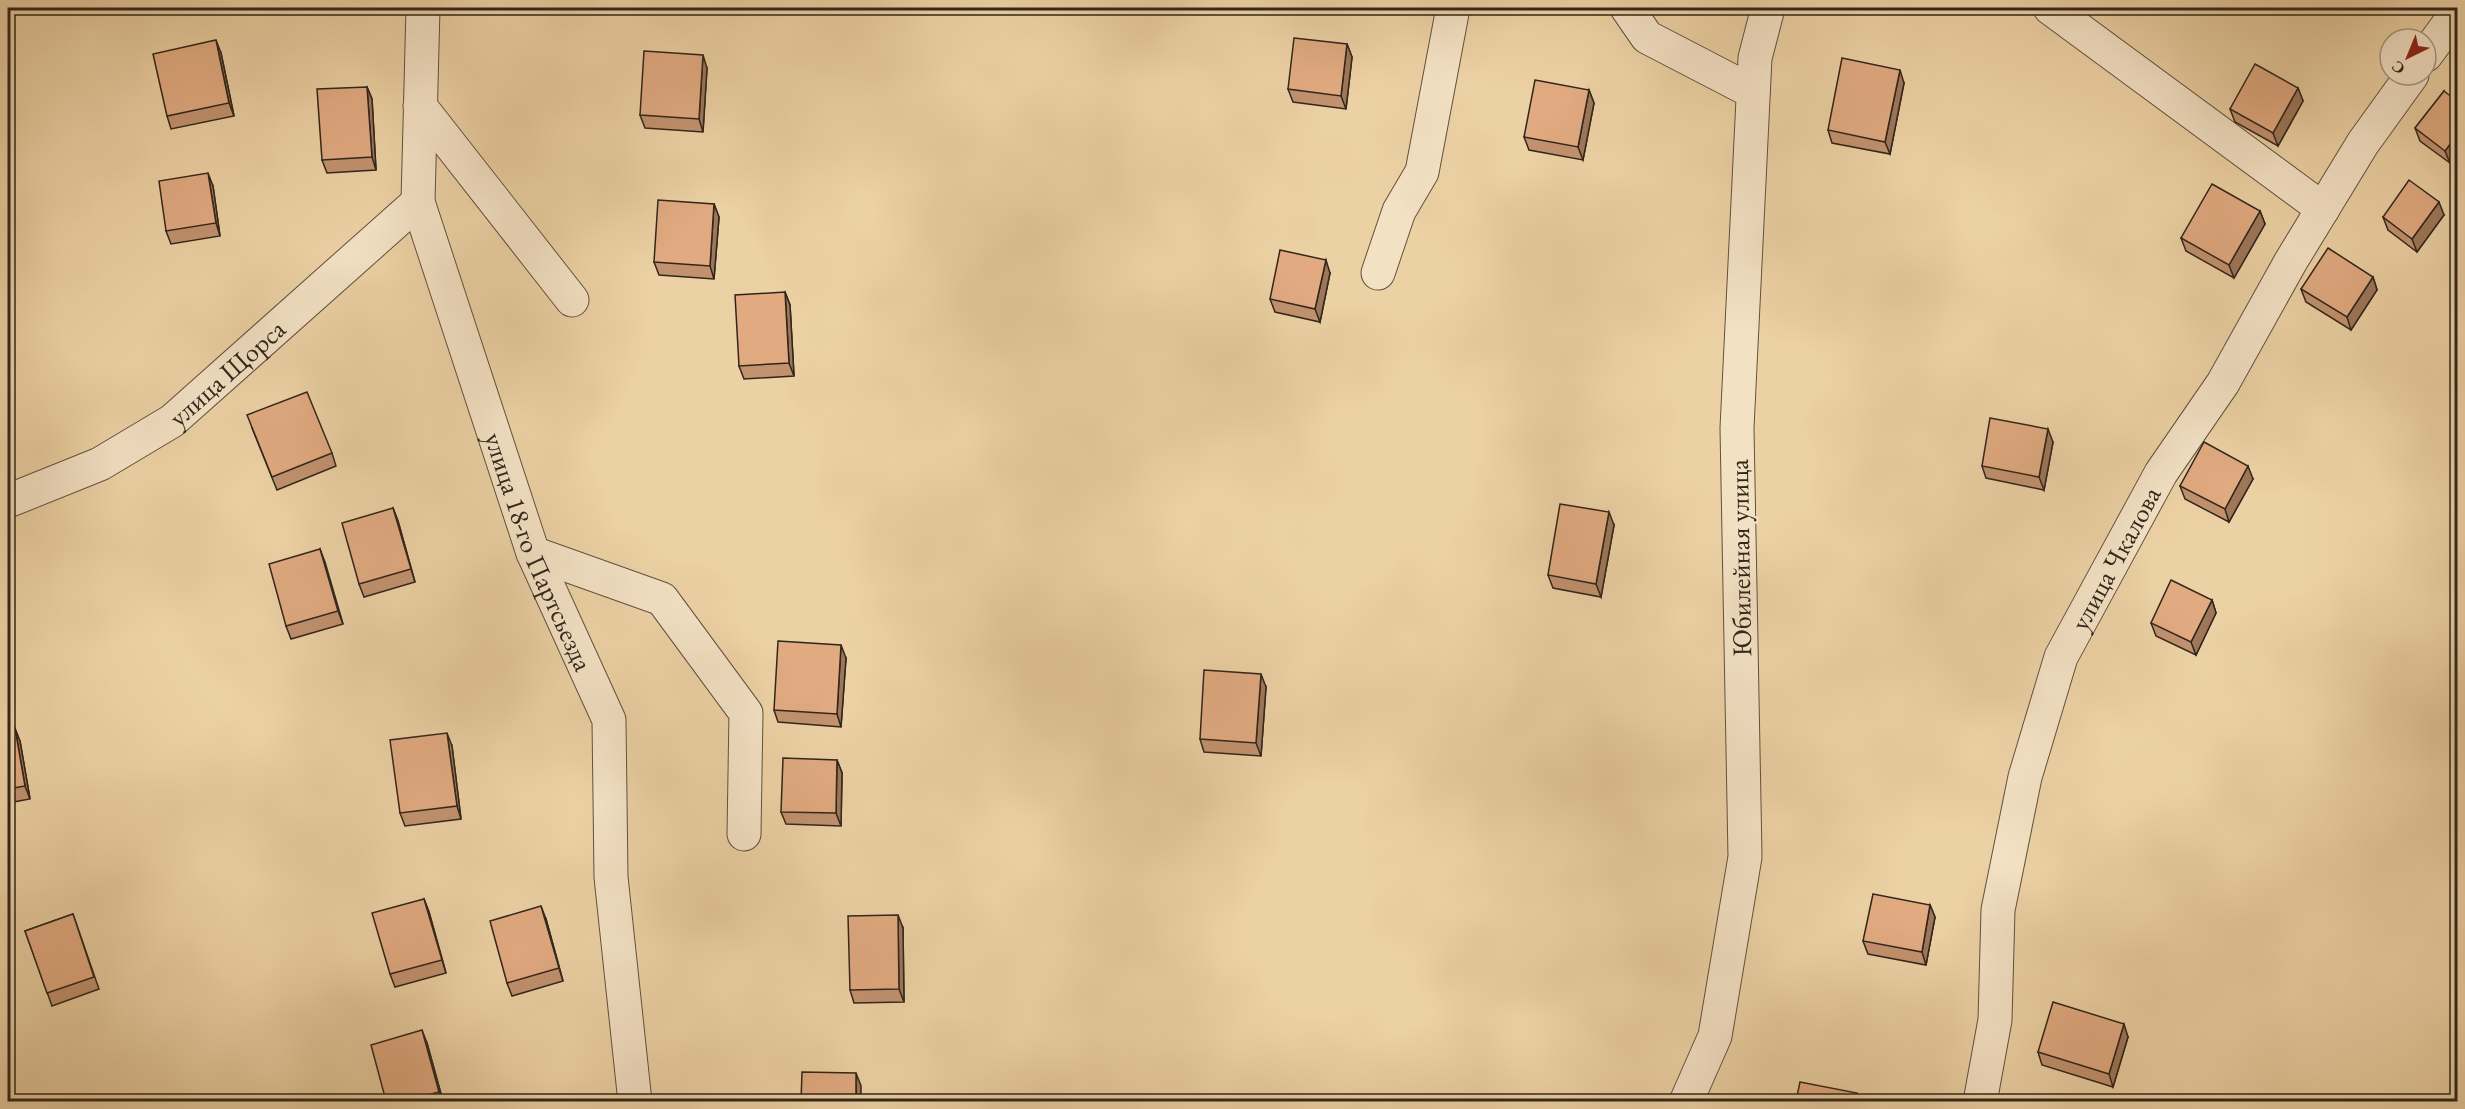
<svg xmlns="http://www.w3.org/2000/svg" width="2465" height="1109" viewBox="0 0 2465 1109" font-family="'EB Garamond',serif">
<rect width="100%" height="100%" fill="#ecd1a4"/>
<filter id="stains"><feTurbulence type="fractalNoise" baseFrequency=".00333" numOctaves="4"/><feColorMatrix values="0 0 0 0 .2 0 0 0 0 .09 0 0 0 0 .02 0 0 0 .5 -.17"/></filter>
<radialGradient id="worn" r=".72"><stop offset=".6" stop-color="#630" stop-opacity="0"/><stop offset="1" stop-color="#630" stop-opacity=".3"/></radialGradient>
<g fill="none" stroke-linecap="round" stroke-linejoin="round">
<defs>
<g id="minor">
<path id="s1" d="M423,8l-5,194 115,351 76,167 2,157 24,225"/>
<path d="M1627,8l20,29 106,55"/>
<path d="M2050,8l273,201"/>
<path d="M2426,55l32,-44"/>
<path d="M420,106l152,194"/>
<path d="M1378,273l21,-62 23,-39 31,-164"/>
<path id="s2" d="M8,501l92,-37 72,-43 246,-219"/>
<path d="M533,553l129,46 84,114 -2,121"/>
<path d="M1686,1102l29,-66 30,-179 -8,-429 18,-370 13,-50"/>
<path id="s3" d="M1980,1102l15,-82 3,-110 27,-133 36,-120 100,-184 62,-90 68,-122 72,-118 49,-68"/>
</g>
</defs>
<!-- minor casing -->
<use href="#minor" stroke="#60513e" stroke-width="35"/>
<!-- minor -->
<use href="#minor" stroke="#f3e1c4" stroke-width="33"/>
</g>
<!-- wall -->
<g fill="#c2926f" stroke="#31261c" stroke-width="1.5">
<path d="M1347,44l5,13 -6,52 -53,-7 -5,-13z"/>
<path d="M221,53l13,63 -63,13 -4,-13z"/>
<path d="M707,68l-4,64 -58,-4 -5,-13z"/>
<path d="M1904,83l-14,71 -58,-11 -4,-13z"/>
<path d="M367,87l5,12 4,71 -49,3 -5,-13z"/>
<path d="M2298,88l5,13 -25,45 -43,-24 -5,-13z"/>
<path d="M1589,90l5,13 -11,57 -54,-10 -5,-13z"/>
<path d="M2444,91l6,72 -30,-22 -5,-13z"/>
<path d="M213,186l7,50 -49,8 -5,-13z"/>
<path d="M714,204l5,13 -5,62 -55,-4 -5,-13z"/>
<path d="M2260,211l5,13 -31,54 -48,-27 -5,-13z"/>
<path d="M2444,215l-27,37 -29,-22 -5,-13z"/>
<path d="M1330,273l-10,49 -45,-10 -5,-13z"/>
<path d="M2373,277l4,13 -26,40 -45,-28 -5,-13z"/>
<path d="M785,292l5,13 4,71 -50,3 -5,-13z"/>
<path d="M252,428l80,25 4,13 -59,24z"/>
<path d="M2053,442l-9,48 -58,-12 -4,-12z"/>
<path d="M2253,479l-24,43 -44,-23 -5,-13z"/>
<path d="M393,508l5,13 17,61 -51,15 -5,-13z"/>
<path d="M1614,525l-13,72 -48,-9 -5,-13z"/>
<path d="M320,549l23,75 -52,15 -5,-13z"/>
<path d="M2212,600l4,13 -20,42 -40,-19 -5,-13z"/>
<path d="M846,658l-5,69 -63,-5 -4,-12z"/>
<path d="M1266,687l-5,69 -57,-4 -4,-13z"/>
<path d="M8,730l12,11 10,58 -22,4z"/>
<path d="M452,746l9,73 -56,7 -5,-13z"/>
<path d="M837,760l5,13 -1,53 -55,-2 -5,-12z"/>
<path d="M424,899l5,13 17,61 -51,14 -5,-13z"/>
<path d="M1930,905l5,12 -9,48 -58,-11 -5,-13z"/>
<path d="M73,914l26,75 -47,17 -27,-75z"/>
<path d="M546,919l17,62 -51,15 -5,-13z"/>
<path d="M903,928l1,74 -50,1 -4,-13z"/>
<path d="M2128,1037l-15,50 -71,-22 -4,-13z"/>
<path d="M427,1043l16,58h-57z"/>
</g>
<!-- shaded-wall -->
<g fill="#9e775a" stroke="#31261c" stroke-width="1.5">
<path d="M216,40l5,13 13,63 -5,-13z"/>
<path d="M1347,44l5,13 -6,52 -5,-13z"/>
<path d="M703,55l4,13 -4,64 -4,-13z"/>
<path d="M1900,70l4,13 -14,71 -5,-12z"/>
<path d="M367,87l5,12 4,71 -4,-13z"/>
<path d="M2298,88l5,13 -25,45 -5,-13z"/>
<path d="M1589,90l5,13 -11,57 -5,-13z"/>
<path d="M2457,135v19l-7,9 -5,-12z"/>
<path d="M208,173l5,13 7,50 -4,-13z"/>
<path d="M2439,202l5,13 -27,37 -5,-13z"/>
<path d="M714,204l5,13 -5,62 -4,-13z"/>
<path d="M2260,211l5,13 -31,54 -5,-13z"/>
<path d="M1326,260l4,13 -10,49 -5,-13z"/>
<path d="M2373,277l4,13 -26,40 -4,-13z"/>
<path d="M785,292l5,13 4,71 -5,-13z"/>
<path d="M2048,429l5,13 -9,48 -5,-13z"/>
<path d="M2248,466l5,13 -24,43 -4,-13z"/>
<path d="M393,508l5,13 17,61 -4,-13z"/>
<path d="M1609,512l5,13 -13,72 -5,-13z"/>
<path d="M320,549l5,13 18,62 -5,-13z"/>
<path d="M2212,600l4,13 -20,42 -5,-13z"/>
<path d="M841,645l5,13 -5,69 -4,-13z"/>
<path d="M1261,674l5,13 -5,69 -5,-13z"/>
<path d="M15,728l5,13 10,58 -5,-13z"/>
<path d="M447,733l5,13 9,73 -4,-13z"/>
<path d="M837,760l5,13 -1,53 -5,-13z"/>
<path d="M424,899l5,13 17,61 -4,-13z"/>
<path d="M1930,905l5,12 -9,48 -4,-13z"/>
<path d="M541,906l5,13 17,62 -4,-13z"/>
<path d="M898,915l5,13 1,74 -5,-13z"/>
<path d="M2124,1024l4,13 -15,50 -4,-13z"/>
<path d="M422,1030l5,13 16,58 -4,-9z"/>
<path d="M856,1073l5,13v15h-5z"/>
<path d="M1857,1093l3,8h-4z"/>
</g>
<!-- building -->
<g fill="#e1aa81" stroke="#31261c" stroke-width="1.5">
<path d="M1294,38l53,6 -6,52 -53,-7z"/>
<path d="M216,40l13,63 -62,13 -14,-62z"/>
<path d="M644,51l59,4 -4,64 -59,-4z"/>
<path d="M1842,58l58,12 -15,72 -57,-12z"/>
<path d="M2255,64l43,24 -25,45 -43,-24z"/>
<path d="M1535,80l54,10 -11,57 -54,-10z"/>
<path d="M367,87l5,70 -50,3 -5,-71z"/>
<path d="M2444,91l13,10v34l-12,16 -30,-23z"/>
<path d="M208,173l8,50 -50,8 -7,-50z"/>
<path d="M2409,180l30,22 -27,37 -29,-22z"/>
<path d="M2212,184l48,27 -31,54 -48,-27z"/>
<path d="M658,200l56,4 -4,62 -56,-4z"/>
<path d="M2328,248l45,29 -26,40 -46,-28z"/>
<path d="M1280,250l46,10 -11,49 -45,-10z"/>
<path d="M785,292l4,71 -50,3 -4,-71z"/>
<path d="M307,392l25,61 -60,24 -25,-62z"/>
<path d="M1990,418l58,11 -9,48 -57,-11z"/>
<path d="M2204,442l44,24 -23,43 -45,-23z"/>
<path d="M1560,504l49,8 -13,72 -48,-9z"/>
<path d="M393,508l18,61 -52,15 -17,-61z"/>
<path d="M320,549l18,62 -52,15 -17,-62z"/>
<path d="M2171,580l41,20 -21,42 -40,-19z"/>
<path d="M778,641l63,4 -4,69 -63,-4z"/>
<path d="M1204,670l57,4 -5,69 -56,-4z"/>
<path d="M15,728l10,58 -17,3v-59z"/>
<path d="M447,733l10,73 -57,7 -10,-73z"/>
<path d="M783,758l54,2 -1,53 -55,-1z"/>
<path d="M1873,894l57,11 -8,47 -59,-11z"/>
<path d="M424,899l18,61 -52,14 -18,-61z"/>
<path d="M541,906l18,62 -52,15 -17,-62z"/>
<path d="M73,914l21,63 -47,16 -22,-62z"/>
<path d="M898,915l1,74 -49,1 -2,-74z"/>
<path d="M2053,1002l71,22 -15,50 -71,-22z"/>
<path d="M422,1030l17,62 -34,9h-19l-15,-56z"/>
<path d="M802,1072l54,1v28h-55z"/>
<path d="M1800,1082l57,11 -1,8h-60z"/>
</g>
<g text-anchor="middle" dominant-baseline="central" stroke-width="4.5" stroke-linejoin="round" paint-order="stroke">
<!-- street labels -->
<g font-size="27" fill="#31261c" stroke="#f3e1c4">
<text stroke="none"><textPath href="#s2" startOffset="256">улица Щорса</textPath></text>
<text stroke="none"><textPath href="#s1" startOffset="564">улица 18-го Партсьезда</textPath></text>
<text transform="translate(1740 558) rotate(-91)">Юбилейная улица</text>
<text stroke="none"><textPath href="#s3" startOffset="567">улица Чкалова</textPath></text>
</g>
</g>
<!-- margin -->
<rect width="2465" height="1109" fill="none" stroke="#ecd1a4" stroke-width="30"/>
<rect x="9" y="9" width="2447" height="1091" fill="none" stroke="#31261c" stroke-width="3"/>
<rect x="15" y="15" width="2435" height="1079" fill="none" stroke="#31261c" stroke-width="1.5"/>
<!-- north arrow -->
<g transform="translate(2408 57) rotate(223)"><circle r="28" fill="#f3e1c4" stroke="#a59681" stroke-width="1.5"/>
<path d="M0-4.5L10 22L0 15L-10 22Z" fill="#8f2418"/>
<text y="-9" font-size="16" font-weight="bold" text-anchor="middle" fill="#31261c">С</text>
</g>
<rect width="100%" height="100%" filter="url(#stains)"/>
<rect width="100%" height="100%" fill="url(#worn)"/>
</svg>
